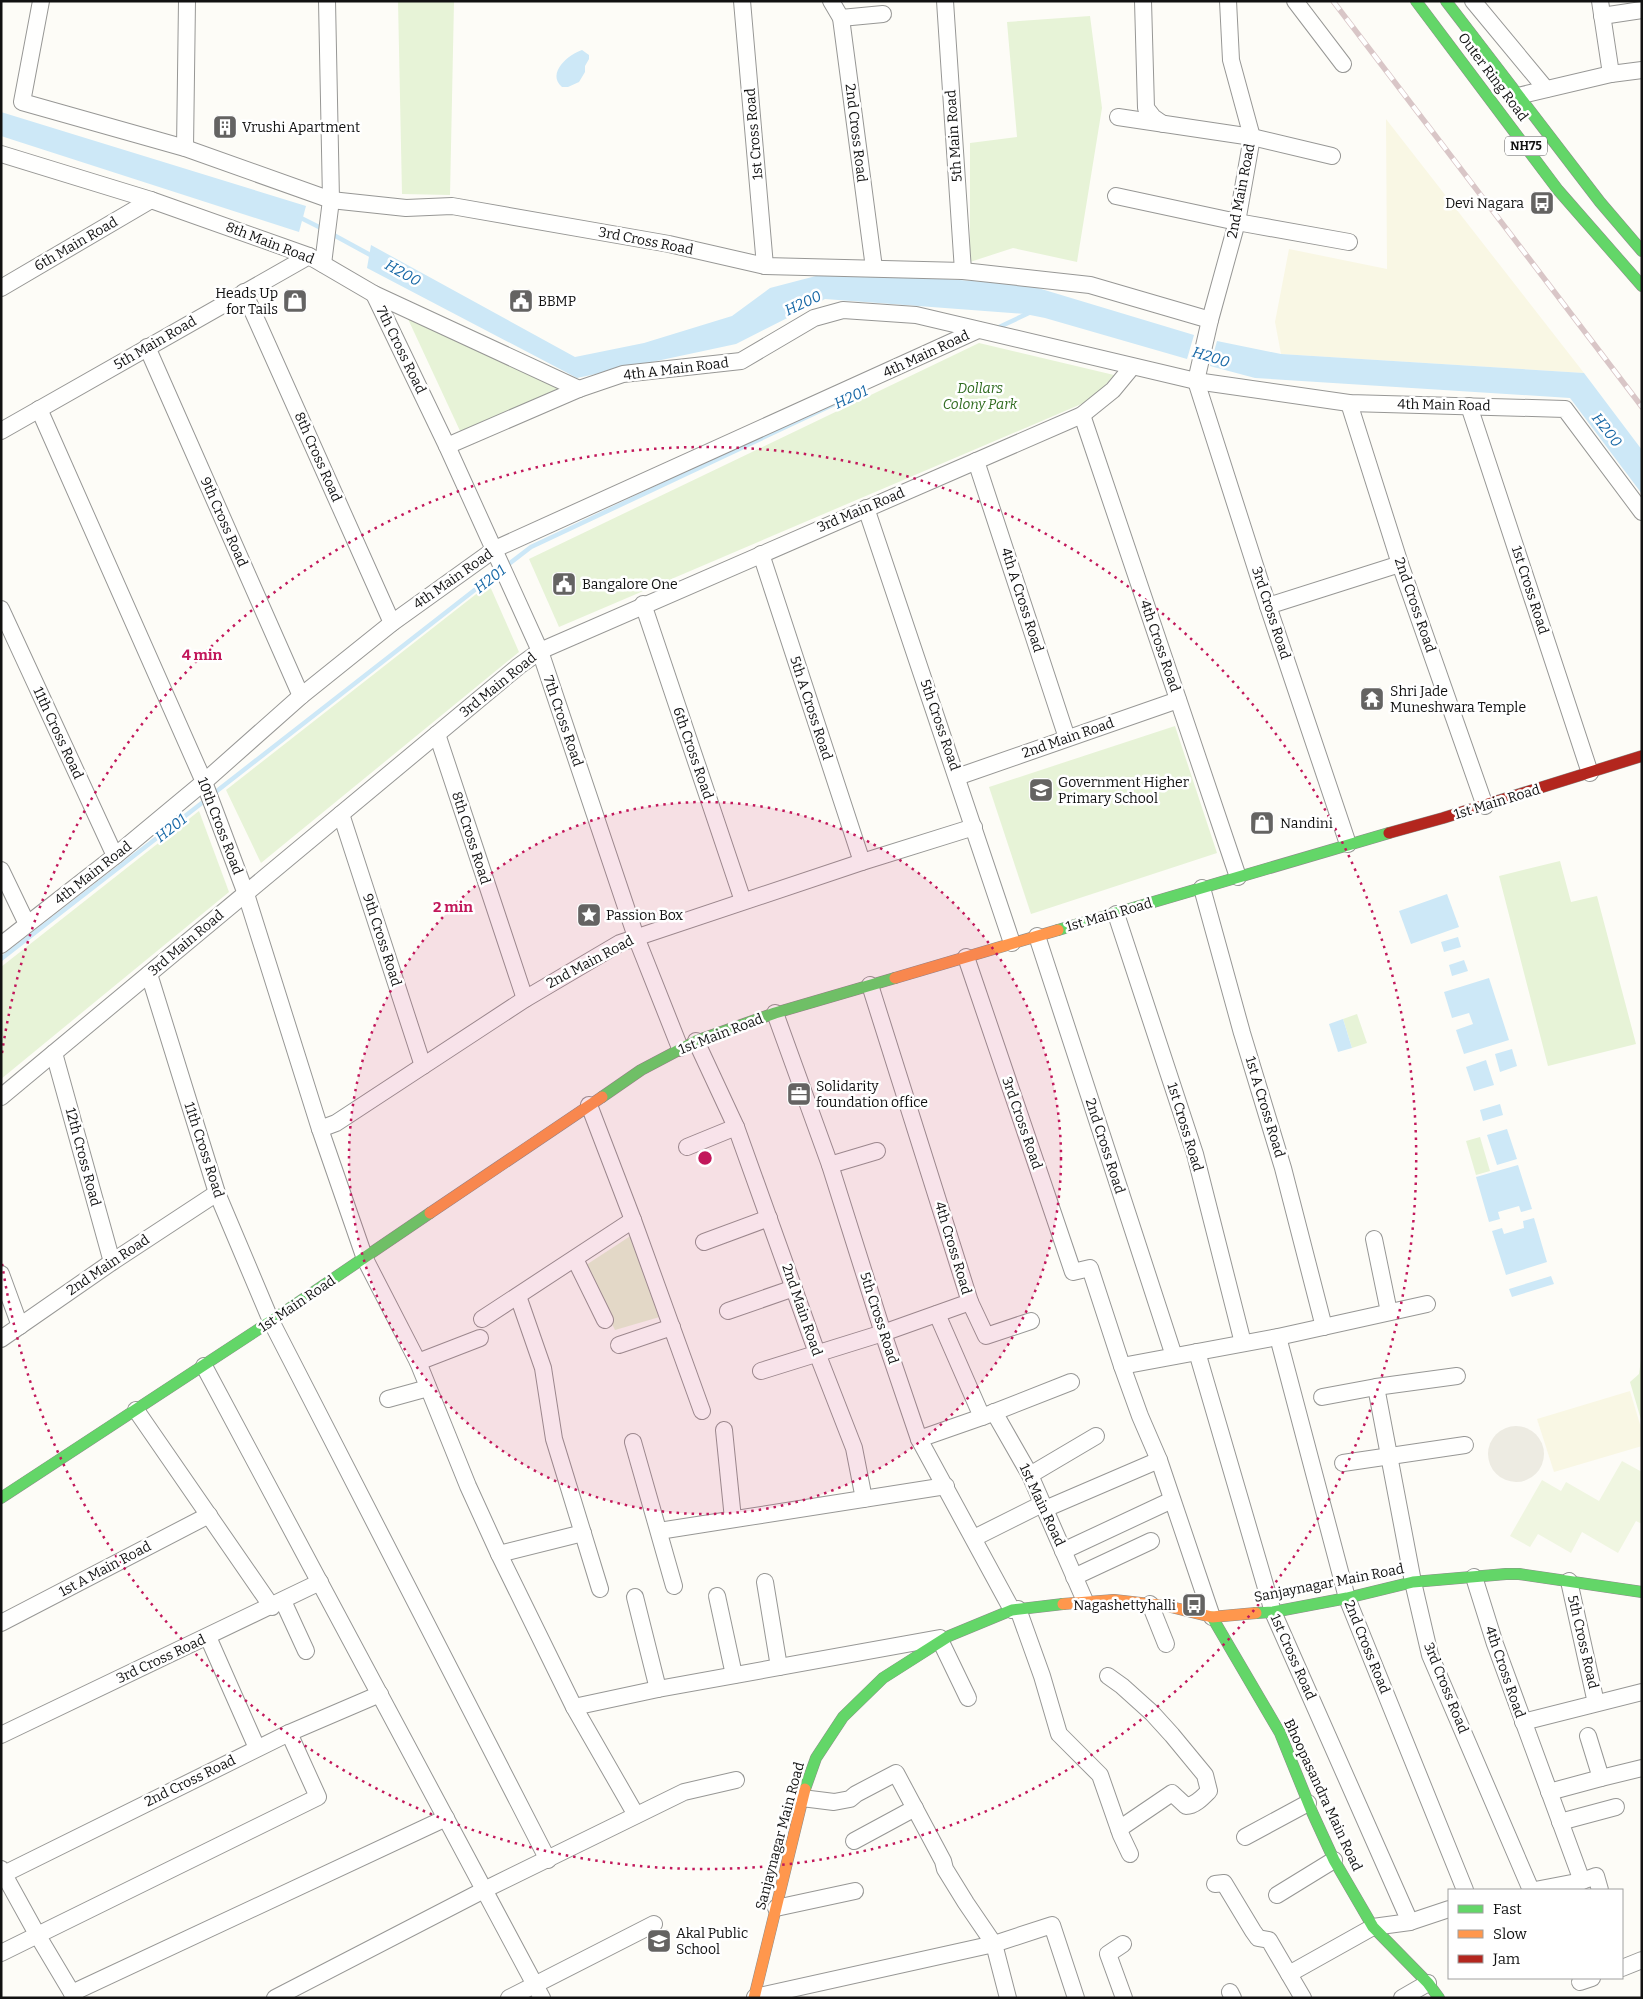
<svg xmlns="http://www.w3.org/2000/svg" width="1643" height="1999" viewBox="0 0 1643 1999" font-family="Bitter,serif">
<rect width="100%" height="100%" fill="#fdfcf7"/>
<!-- farmland -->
<g fill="#f9f7e4">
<path d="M1386,119l198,254 -303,-19 -6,-32 14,-73 98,20z"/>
<path d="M1630,1391l12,40v15l-88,26 -17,-53z"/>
</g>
<!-- green -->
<g fill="#e7f3d7">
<path d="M398,1l56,1 -4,193 -48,-1z"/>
<path d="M1090,16l12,92 -25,154 -64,-14 -43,14v-119l47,-6 -10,-115z"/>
<path d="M408,319l159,70 -106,44z"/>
<path d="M979,343l135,32 -21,24 -534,228 -30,-68z"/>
<path d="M489,584l30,68 -258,211 -35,-73z"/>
<path d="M1175,726l42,127 -186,61 -42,-127z"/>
<path d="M199,811l30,81 -228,187v-112z"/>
<path d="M1560,861l11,41 26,-6 39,148 -88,22 -49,-190z"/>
<path d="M1357,1014l10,29 -15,5 -9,-29z"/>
<path d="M1480,1137l10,34 -14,4 -10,-34z"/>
<path d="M632,1235l31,81 -48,14 -32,-63z"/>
<path d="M1642,1352v71l-12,-41 9,-8z"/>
</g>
<!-- pitch -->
<path fill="#f0f6e1" d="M1622,1461l20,11v52l-6,-3 -18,32 -36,-21 -11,21 -33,-19 -8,13 -20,-11 32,-56 19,11 5,-9 33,19z"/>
<!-- plaza -->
<circle fill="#edebe2" cx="1516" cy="1454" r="28"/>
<!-- water -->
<g fill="#cde8f7">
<path d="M582,50l7,5v4l-4,7v6l-6,10 -11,5h-6c-16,-14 7,-33 20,-37z"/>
<path d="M1,112l305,94 -7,26 -298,-96z"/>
<path d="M371,245l204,112 69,-14 88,-27 38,-28 65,-17 193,14 166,50 -7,24 -142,-41 -20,-4 -200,-15 -89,45 -159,34 -210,-110z"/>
<path d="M1217,341l64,13 303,19 58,77v44l-72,-96 -315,-20 -45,-12z"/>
<path d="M1447,894l12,33 -48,17 -12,-33z"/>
<path d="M1458,937l3,10 -17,5 -3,-10z"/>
<path d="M1464,960l4,11 -16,5 -3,-11z"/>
<path d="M1489,978l20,62 -45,14 -8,-24 17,-6 -4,-11 -17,5 -8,-26z"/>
<path d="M1343,1019l9,29 -14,4 -9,-28z"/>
<path d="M1512,1049l5,17 -17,6 -5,-18z"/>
<path d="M1486,1060l8,25 -20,6 -8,-24z"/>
<path d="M1500,1104l3,11 -20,6 -3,-11z"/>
<path d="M1507,1129l10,30 -20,6 -10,-30z"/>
<path d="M1518,1165l14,44 -11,3 -2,-6 -21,6 2,7 -11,3 -13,-45z"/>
<path d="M1534,1218l13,44 -41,13 -14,-44 10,-3 2,6 20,-6 -1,-7z"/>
<path d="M1551,1276l3,8 -42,13 -3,-8z"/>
</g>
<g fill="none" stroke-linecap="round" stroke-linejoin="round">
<!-- stream -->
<g stroke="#cde8f7" stroke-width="4.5">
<path d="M299,217l24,12"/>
<path d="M330,233l44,24"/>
<path d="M995,329l36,-17"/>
<path d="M505,567l26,-20 314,-148"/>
<path d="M213,794l286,-223"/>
<path d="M1,959l206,-160"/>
</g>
<defs>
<g id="street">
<path d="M41,1l-19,101 163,46 146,52 75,8 46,-2 217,38 96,22 198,5 127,14 120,35"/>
<path d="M742,1l23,265"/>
<path d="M831,1l10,17 33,250"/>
<path d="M945,1l18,270"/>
<path d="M1143,1l3,107 7,9 10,7"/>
<path d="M1228,1l3,59 21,77 -15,85 -27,98 -14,61 72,225 80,238"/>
<path d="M1295,1l48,63"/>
<path d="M1473,1l73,88"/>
<path d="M1600,1l11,73"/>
<path d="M1602,16l40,-6"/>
<path d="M841,18l42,-4"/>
<path d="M1518,96l93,-22 31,-4"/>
<path d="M1118,117l134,20 80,19"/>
<path d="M185,148l2,-147"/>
<path d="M1,154l150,46 158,56 65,38 205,95"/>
<path d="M1116,196l121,26 112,20"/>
<path d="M323,264l8,-64 -4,-199"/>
<path d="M1,288l150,-88"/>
<path d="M244,292l148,331"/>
<path d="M374,294l73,152 93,205 96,286 44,111"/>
<path d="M147,347l154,349"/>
<path d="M1349,403l51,161 85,242"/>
<path d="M1469,406l121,367"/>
<path d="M39,409l165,373 42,112 74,235 45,130 53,103 50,124 31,68 75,153 62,108"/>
<path d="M1082,415l156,462"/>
<path d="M1,431l308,-175"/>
<path d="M447,446l132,-57 44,-15 118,-13 73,-43 29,-8 73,5 280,66 153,22 216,6 77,103"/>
<path d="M976,461l91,277"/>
<path d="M866,508l146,435"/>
<path d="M761,554l101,308"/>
<path d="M643,604l100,297"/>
<path d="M1268,606l132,-42"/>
<path d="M1,609l114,247"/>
<path d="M437,734l88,265"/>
<path d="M957,777l221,-77"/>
<path d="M341,814l82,252"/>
<path d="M1,870l26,54"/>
<path d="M1202,888l40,145 41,135 41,159"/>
<path d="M1116,914l79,240 48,189"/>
<path d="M1037,936l137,420"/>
<path d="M1,945l114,-89 89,-74 97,-86 91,-73 103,-74 483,-219"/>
<path d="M966,957l107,315 17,-4 32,98 18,50 19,44 53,157"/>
<path d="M149,974l68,219 54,128 277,539"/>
<path d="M775,1013l55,152 53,168 36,106 93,171"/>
<path d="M696,1041l40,86 81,226 37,95 10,51"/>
<path d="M54,1053l58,209"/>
<path d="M1,1097l518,-431 21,-15 542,-236 31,-25 19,-23"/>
<path d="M589,1105l44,115 69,191"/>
<path d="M320,1129l16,-6 189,-124 95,-56 242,-81 112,-35"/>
<path d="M687,1147l49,-20"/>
<path d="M830,1165l47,-14"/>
<path d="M1374,1239l15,73"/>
<path d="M704,1242l65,-24"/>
<path d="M575,1259l30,61"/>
<path d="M1,1274l19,52"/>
<path d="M518,1296l25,72 11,71 46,150"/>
<path d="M970,1302l16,34 45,-15"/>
<path d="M728,1311l66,-23"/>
<path d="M937,1314l45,103"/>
<path d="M482,1319l151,-99"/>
<path d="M1278,1337l69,261 118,292"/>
<path d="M1,1339l111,-77 105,-69"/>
<path d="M619,1345l53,-18"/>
<path d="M1197,1352l76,260 137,310"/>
<path d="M418,1362l62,-24"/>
<path d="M204,1366l338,632"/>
<path d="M1122,1366l156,-29 149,-33"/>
<path d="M761,1371l122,-38 87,-31 -100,-317"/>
<path d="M1376,1387l37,195 17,73 101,235"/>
<path d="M1322,1397l54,-10 81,-11"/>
<path d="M388,1399l40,-11"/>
<path d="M136,1410l136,197"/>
<path d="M994,1412l36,63 55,126"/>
<path d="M724,1430l9,89"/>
<path d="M919,1439l63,-22 89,-35"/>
<path d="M633,1442l41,144"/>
<path d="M1343,1463l122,-18"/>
<path d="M1030,1475l66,-39"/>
<path d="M1045,1509l114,-49"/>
<path d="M659,1531l287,-45"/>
<path d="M974,1538l68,-34"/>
<path d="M1063,1551l109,-51"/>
<path d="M499,1554l84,-21"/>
<path d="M1074,1577l77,-36"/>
<path d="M1474,1577l21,67 87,237"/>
<path d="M1569,1581l27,122"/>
<path d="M765,1582l14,85"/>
<path d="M717,1596l17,79"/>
<path d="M635,1597l23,92"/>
<path d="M283,1601l23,50"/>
<path d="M1150,1604l16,40"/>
<path d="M1018,1609l24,67 17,58 41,41 21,60 9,19"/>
<path d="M1,1623l208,-108"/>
<path d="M208,1637l49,111"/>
<path d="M941,1642l27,56"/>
<path d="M1108,1676l14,10 30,27 20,22 33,40 4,16c-6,6 -14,15 -23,15l-14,-13 -53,36"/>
<path d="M574,1707l84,-18 282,-51"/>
<path d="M1523,1722l119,-30"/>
<path d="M1,1735l319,-153"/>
<path d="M1601,1778l41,-10"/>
<path d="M1549,1792l52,-14 -13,-42"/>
<path d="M802,1798l32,4 16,-3 6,-5 40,-21 47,88 2,8 21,34 28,41 14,54"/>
<path d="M1560,1822l56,-15"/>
<path d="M1245,1837l63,-34"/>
<path d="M854,1841l61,-33"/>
<path d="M1,1869l37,67 37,62"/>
<path d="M4,1874l285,-141 91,-39"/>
<path d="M1215,1884l9,-1 29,48 5,7 11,2 34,58"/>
<path d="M1535,1890l47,-9 14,-5 4,14"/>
<path d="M1277,1895l57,-35"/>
<path d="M776,1908l79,-17"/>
<path d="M1123,1944l-15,10 16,44"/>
<path d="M1,1953l317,-156 -29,-64"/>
<path d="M1622,1968l20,-8"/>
<path d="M1289,1974l84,-47 37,-5 39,-13"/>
<path d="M1580,1982l12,-4"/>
<path d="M1230,1992l3,6"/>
<path d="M72,1993l374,-175"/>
<path d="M755,1997l239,-53 58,-19 24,73"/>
<path d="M275,1998l209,-108 200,-98 52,-12"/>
<path d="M509,1998l145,-74"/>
<path d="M1402,1998l26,-15"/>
</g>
<g id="fast">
<path d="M1416,1l142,189 84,96"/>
<path d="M1446,1l154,201 42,49"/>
<path d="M1058,930l331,-97"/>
<path d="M602,1097l39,-27 55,-29 79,-28 120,-35"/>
<path d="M1,1498l270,-177 159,-108"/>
<path d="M1256,1613l17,-1 74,-14 66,-16 93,-8h13l123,18"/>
<path d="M1212,1617l68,116 32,79 22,48 39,67 55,56 11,15"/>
<path d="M805,1789l11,-31 27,-41 40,-39 66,-42 63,-26 51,-6"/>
</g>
<g id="slow">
<path d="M895,978l163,-48"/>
<path d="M430,1213l172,-116"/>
<path d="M1063,1604l51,-4 53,6 45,11 44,-4"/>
<path d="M754,1998l51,-209"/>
</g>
<path id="jam" d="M1389,833l54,-15 199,-62"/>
</defs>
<!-- street casing -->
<use href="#street" stroke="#979795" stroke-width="18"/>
<!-- fast casing -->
<use href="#fast" stroke="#8e8d8b" stroke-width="12"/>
<!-- slow casing -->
<use href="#slow" stroke="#8e8d8b" stroke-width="12"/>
<!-- jam casing -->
<use href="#jam" stroke="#8e8d8b" stroke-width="12"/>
<!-- street -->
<use href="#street" stroke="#fffffe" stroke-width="16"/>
<!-- fast -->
<use href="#fast" stroke="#63d668" stroke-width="11"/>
<!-- slow -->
<use href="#slow" stroke="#ff974d" stroke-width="11"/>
<!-- jam -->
<use href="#jam" stroke="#b3261e" stroke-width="11"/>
<defs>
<path id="rail" d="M1333,1l309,406"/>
</defs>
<!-- rail casing -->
<use href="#rail" stroke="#d9c6c7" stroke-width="5.5"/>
<!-- rail -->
<use href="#rail" stroke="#fff" stroke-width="4" stroke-dasharray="11" stroke-linecap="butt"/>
</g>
<!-- distance rings -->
<circle cx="705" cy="1158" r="356" fill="#c2185b" fill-opacity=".12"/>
<g fill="none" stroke="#c2185b" stroke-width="2.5" stroke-dasharray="2.5 5">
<circle cx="705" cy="1158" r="356"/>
<path d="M2 1053A711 711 0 1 1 2 1263"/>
</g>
<!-- icons -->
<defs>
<symbol id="building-square" viewBox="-11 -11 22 22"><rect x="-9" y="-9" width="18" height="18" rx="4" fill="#646362" stroke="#fff"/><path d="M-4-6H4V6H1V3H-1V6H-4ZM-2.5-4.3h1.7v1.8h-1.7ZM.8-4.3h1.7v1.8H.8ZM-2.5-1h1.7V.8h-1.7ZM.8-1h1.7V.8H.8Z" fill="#fff"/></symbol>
<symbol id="bus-square" viewBox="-11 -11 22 22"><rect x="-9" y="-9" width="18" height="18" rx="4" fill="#646362" stroke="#fff"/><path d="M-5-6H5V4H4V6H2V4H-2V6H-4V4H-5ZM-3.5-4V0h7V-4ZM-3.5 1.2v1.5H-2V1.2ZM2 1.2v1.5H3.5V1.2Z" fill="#fff"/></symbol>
<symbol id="shop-square" viewBox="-11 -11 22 22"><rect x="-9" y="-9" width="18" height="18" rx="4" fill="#646362" stroke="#fff"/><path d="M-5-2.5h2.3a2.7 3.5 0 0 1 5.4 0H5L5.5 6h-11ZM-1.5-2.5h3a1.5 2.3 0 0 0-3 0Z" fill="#fff"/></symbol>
<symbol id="civic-square" viewBox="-11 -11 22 22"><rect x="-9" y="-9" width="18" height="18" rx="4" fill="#646362" stroke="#fff"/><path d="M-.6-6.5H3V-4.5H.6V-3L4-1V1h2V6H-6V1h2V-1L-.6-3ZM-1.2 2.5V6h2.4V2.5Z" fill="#fff"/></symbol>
<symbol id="temple-square" viewBox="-11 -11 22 22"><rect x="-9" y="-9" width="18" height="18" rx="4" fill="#646362" stroke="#fff"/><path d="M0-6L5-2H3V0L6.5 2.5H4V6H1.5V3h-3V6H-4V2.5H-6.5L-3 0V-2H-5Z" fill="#fff"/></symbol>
<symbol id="school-square" viewBox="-11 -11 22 22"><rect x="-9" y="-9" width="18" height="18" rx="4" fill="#646362" stroke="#fff"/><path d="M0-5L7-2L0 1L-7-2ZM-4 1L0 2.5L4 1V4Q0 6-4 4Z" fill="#fff"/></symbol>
<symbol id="sight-square" viewBox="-11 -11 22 22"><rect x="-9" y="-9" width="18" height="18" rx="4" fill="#646362" stroke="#fff"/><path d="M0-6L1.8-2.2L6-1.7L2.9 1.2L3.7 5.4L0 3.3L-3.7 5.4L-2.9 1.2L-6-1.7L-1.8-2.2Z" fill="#fff"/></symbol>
<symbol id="office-square" viewBox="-11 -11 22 22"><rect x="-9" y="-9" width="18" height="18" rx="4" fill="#646362" stroke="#fff"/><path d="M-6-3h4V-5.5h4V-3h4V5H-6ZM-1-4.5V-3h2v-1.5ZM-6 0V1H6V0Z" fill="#fff"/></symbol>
</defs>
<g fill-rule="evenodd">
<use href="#building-square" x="211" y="113" width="28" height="28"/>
<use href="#bus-square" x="1528" y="189" width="28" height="28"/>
<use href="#shop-square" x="281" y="287" width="28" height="28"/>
<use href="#civic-square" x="507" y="287" width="28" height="28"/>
<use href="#civic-square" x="550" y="570" width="28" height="28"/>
<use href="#temple-square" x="1358" y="685" width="28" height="28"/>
<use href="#school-square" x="1027" y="776" width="28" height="28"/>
<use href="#shop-square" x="1248" y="809" width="28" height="28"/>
<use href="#sight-square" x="575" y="901" width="28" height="28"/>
<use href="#office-square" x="785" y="1080" width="28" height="28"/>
<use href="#bus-square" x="1180" y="1591" width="28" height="28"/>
<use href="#school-square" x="645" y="1927" width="28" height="28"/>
</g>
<g text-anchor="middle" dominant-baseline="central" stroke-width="5" stroke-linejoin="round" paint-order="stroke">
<!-- shield labels -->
<rect fill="#fff" stroke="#585858" stroke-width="1" x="1505" y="136.5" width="42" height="19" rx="4"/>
<g font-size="12" font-weight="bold" fill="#111">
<text x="1526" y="146">NH75</text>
</g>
<!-- street labels -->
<g font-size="14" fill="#111" stroke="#fff">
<text transform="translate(1493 77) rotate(53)">Outer Ring Road</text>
<text transform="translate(856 133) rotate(83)">2nd Cross Road</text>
<text transform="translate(754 134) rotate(-95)">1st Cross Road</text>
<text transform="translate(954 136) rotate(-94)">5th Main Road</text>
<text transform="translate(1241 191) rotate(-79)">2nd Main Road</text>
<text transform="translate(646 241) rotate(11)">3rd Cross Road</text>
<text transform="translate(270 243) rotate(21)">8th Main Road</text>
<text transform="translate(76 244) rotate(-30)">6th Main Road</text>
<text transform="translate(155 343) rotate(-30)">5th Main Road</text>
<text transform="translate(401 350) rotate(64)">7th Cross Road</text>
<text transform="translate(926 354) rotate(-25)">4th Main Road</text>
<text transform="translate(676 369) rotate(-7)">4th A Main Road</text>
<text transform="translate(1444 405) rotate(1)">4th Main Road</text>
<text transform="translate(318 457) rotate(66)">8th Cross Road</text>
<text transform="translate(861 510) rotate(-23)">3rd Main Road</text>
<text transform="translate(224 522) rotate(66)">9th Cross Road</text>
<text transform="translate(453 579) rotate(-35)">4th Main Road</text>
<text transform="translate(1530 590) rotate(72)">1st Cross Road</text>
<text transform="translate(1022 600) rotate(72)">4th A Cross Road</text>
<text transform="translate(1415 605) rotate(71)">2nd Cross Road</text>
<text transform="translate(1271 613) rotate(72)">3rd Cross Road</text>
<text transform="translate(1160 646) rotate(71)">4th Cross Road</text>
<text transform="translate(498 685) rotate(-39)">3rd Main Road</text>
<text transform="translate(811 708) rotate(72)">5th A Cross Road</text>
<text transform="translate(563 721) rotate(71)">7th Cross Road</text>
<text transform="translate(940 725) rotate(71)">5th Cross Road</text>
<text transform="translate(58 733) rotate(65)">11th Cross Road</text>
<text transform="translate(1068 738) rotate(-19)">2nd Main Road</text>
<text transform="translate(693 753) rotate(71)">6th Cross Road</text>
<text transform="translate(1497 802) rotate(-17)">1st Main Road</text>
<text transform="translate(220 826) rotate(69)">10th Cross Road</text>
<text transform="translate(471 838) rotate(72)">8th Cross Road</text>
<text transform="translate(93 873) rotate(-38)">4th Main Road</text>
<text transform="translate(1109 915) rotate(-16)">1st Main Road</text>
<text transform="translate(382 940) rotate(72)">9th Cross Road</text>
<text transform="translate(186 943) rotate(-40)">3rd Main Road</text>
<text transform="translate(590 962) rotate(-28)">2nd Main Road</text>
<text transform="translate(721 1034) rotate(-21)">1st Main Road</text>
<text transform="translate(1265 1107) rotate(73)">1st A Cross Road</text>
<text transform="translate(1022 1123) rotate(71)">3rd Cross Road</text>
<text transform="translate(1185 1127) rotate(73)">1st Cross Road</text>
<text transform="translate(1105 1146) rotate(72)">2nd Cross Road</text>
<text transform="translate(204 1150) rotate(72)">11th Cross Road</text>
<text transform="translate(83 1157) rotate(75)">12th Cross Road</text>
<text transform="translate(953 1248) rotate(73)">4th Cross Road</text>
<text transform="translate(108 1265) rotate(-34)">2nd Main Road</text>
<text transform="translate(297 1304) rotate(-34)">1st Main Road</text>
<text transform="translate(802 1310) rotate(71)">2nd Main Road</text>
<text transform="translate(879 1318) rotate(72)">5th Cross Road</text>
<text transform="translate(1042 1505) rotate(65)">1st Main Road</text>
<text transform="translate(105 1569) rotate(-28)">1st A Main Road</text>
<text transform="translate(1329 1583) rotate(-11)">Sanjaynagar Main Road</text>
<text transform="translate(1583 1642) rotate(77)">5th Cross Road</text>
<text transform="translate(1367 1647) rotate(68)">2nd Cross Road</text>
<text transform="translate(1293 1657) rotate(66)">1st Cross Road</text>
<text transform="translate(161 1659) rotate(-25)">3rd Cross Road</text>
<text transform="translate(1505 1672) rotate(71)">4th Cross Road</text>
<text transform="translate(1446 1688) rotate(68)">3rd Cross Road</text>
<text transform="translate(190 1781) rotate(-26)">2nd Cross Road</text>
<text transform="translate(1323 1795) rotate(65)">Bhoopasandra Main Road</text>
<text transform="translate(780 1836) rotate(-75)">Sanjaynagar Main Road</text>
</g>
<!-- poi labels -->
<g font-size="14" fill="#111" stroke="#fff" text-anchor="start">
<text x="242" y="127">Vrushi Apartment</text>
<text x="1524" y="203" text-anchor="end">Devi Nagara</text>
<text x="278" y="293" text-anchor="end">Heads Up<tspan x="278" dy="16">for Tails</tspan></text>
<text x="538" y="301">BBMP</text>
<text x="582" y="584">Bangalore One</text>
<text x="1390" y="691">Shri Jade<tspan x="1390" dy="16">Muneshwara Temple</tspan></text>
<text x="1058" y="782">Government Higher<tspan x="1058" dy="16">Primary School</tspan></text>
<text x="1280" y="823">Nandini</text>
<text x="606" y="915">Passion Box</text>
<text x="816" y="1086">Solidarity<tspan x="816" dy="16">foundation office</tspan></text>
<text x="1176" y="1605" text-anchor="end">Nagashettyhalli</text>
<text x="676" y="1933">Akal Public<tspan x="676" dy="16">School</tspan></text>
</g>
<!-- park labels -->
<g font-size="14" font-style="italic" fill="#2f6b1f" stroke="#fff">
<text x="980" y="388">Dollars<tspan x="980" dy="16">Colony Park</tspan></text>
</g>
<!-- water labels -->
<g font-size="15" font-style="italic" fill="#1768a6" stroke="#fff">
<text transform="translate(403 273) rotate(29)">H200</text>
<text transform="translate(803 303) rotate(-25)">H200</text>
<text transform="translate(1211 357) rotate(17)">H200</text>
<text transform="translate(851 397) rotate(-25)">H201</text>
<text transform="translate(1607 430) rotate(52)">H200</text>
<text transform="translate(490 579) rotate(-38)">H201</text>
<text transform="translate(171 828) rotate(-38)">H201</text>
</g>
</g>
<circle cx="705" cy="1158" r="8" fill="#c2185b" stroke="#fff" stroke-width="2.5"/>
<g font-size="15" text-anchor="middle" font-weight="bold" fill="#c2185b" stroke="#fff" stroke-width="5" stroke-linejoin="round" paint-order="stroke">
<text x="202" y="660">4 min</text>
<text x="453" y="912">2 min</text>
</g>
<!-- border -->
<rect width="1643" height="1999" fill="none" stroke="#111111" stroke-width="5"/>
<!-- legend -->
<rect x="1448" y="1889" width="175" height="90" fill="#ffffff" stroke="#a0a0a0"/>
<rect x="1458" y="1905" width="25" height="8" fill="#63d668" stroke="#a0a0a0"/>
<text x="1493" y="1914" font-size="15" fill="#111111">Fast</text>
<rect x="1458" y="1930" width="25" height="8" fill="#ff974d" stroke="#a0a0a0"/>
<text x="1493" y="1939" font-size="15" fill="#111111">Slow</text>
<rect x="1458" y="1955" width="25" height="8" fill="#b3261e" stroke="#a0a0a0"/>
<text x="1493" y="1964" font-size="15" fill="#111111">Jam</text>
</svg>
